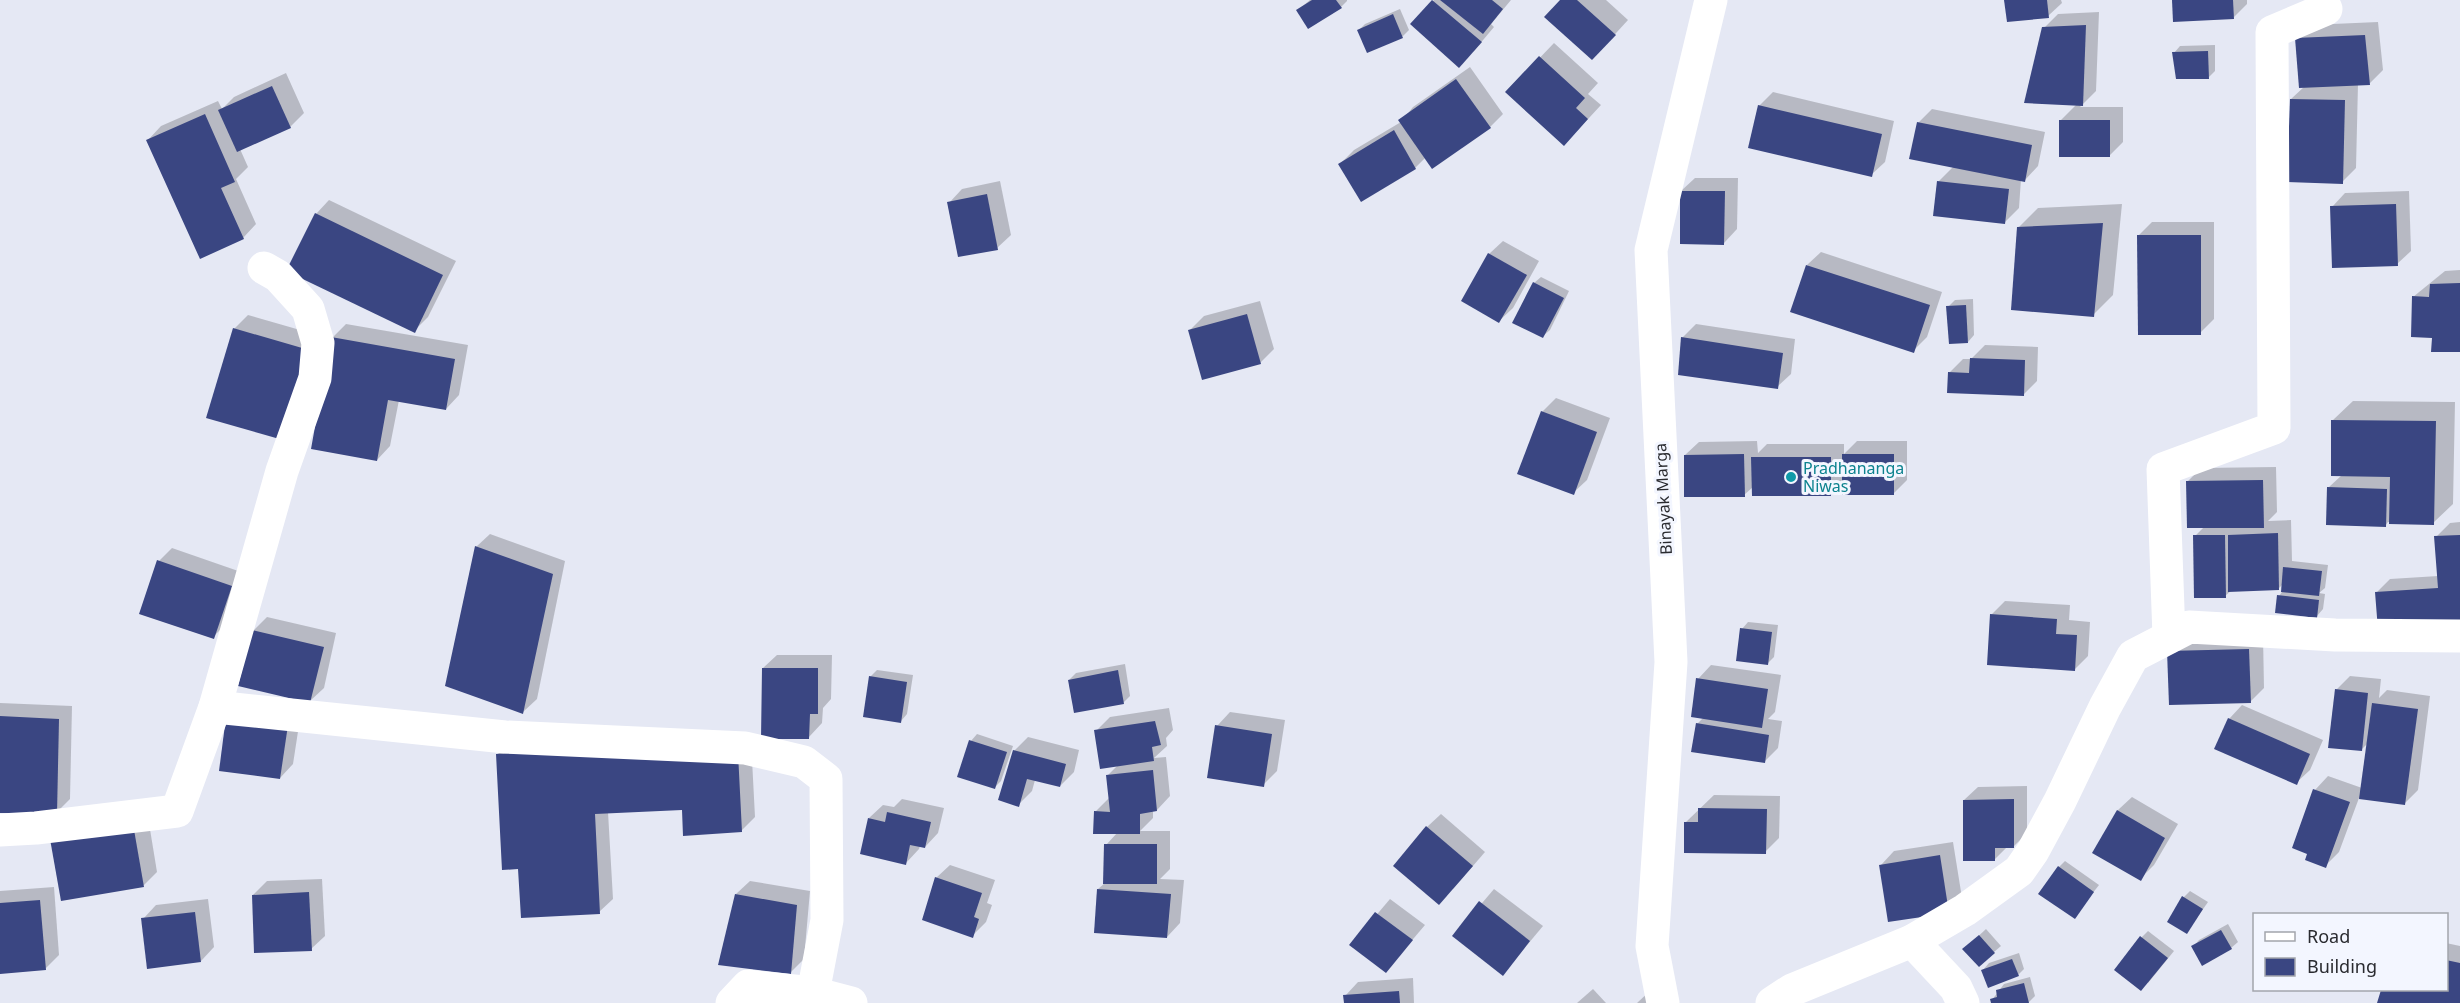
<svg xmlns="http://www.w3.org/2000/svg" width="2460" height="1003" viewBox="0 0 2460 1003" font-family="'Noto Sans',sans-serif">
<rect width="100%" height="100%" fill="#e5e8f4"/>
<!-- shadow -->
<g fill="#0003">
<path d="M1310,0h37v1l-6,6 -43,3z"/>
<path d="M1434,0h77l-20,24 3,3 -21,25 -61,-28z"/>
<path d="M1562,0h44l22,20 -22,24z"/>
<path d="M2006,0h55l1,3 -14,13z"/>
<path d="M2174,0h73v4l-14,14z"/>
<path d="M1400,9l9,21 -6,6 -35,15 -9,-21 6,-6z"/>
<path d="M2099,12l-3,79 -16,16h43v35l-14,14 -48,-36 16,-16 -33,-76 14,-14z"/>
<path d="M2378,22l5,48 -14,14h-11l-2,84 -14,14 -51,-83 14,-13 -8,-48 13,-13z"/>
<path d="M1554,43l44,40 -10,11 13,11 -24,26 -70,-39z"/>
<path d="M2215,45v26l-6,6 -35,-24 6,-7z"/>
<path d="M1470,67l33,47 -13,13 -64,30 -11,11 -54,32 -21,-36 14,-14 47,-28 12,-15z"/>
<path d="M286,73l18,40 -14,14 -50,22 8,18 -12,12 20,45 -13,14 -95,-98 13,-14 57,-25 4,8 12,-12z"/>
<path d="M1773,92l121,29 -9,41 -14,13 -112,-69z"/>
<path d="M1932,109l113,23 -7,34 -13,14 -4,-1 -2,29 -14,14 -67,-40 16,-16 -36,-43z"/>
<path d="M1695,178h43l-1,51 -13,14 -43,-52z"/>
<path d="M1000,181l11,54 -14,13 -48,-45 13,-14z"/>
<path d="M2409,191l2,60 -14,13 -65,-57 13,-14z"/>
<path d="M329,200l127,61 -28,56 -14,14 -98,-117z"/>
<path d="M2122,204l-9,91 -20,20 -75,-87 20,-20z"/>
<path d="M2152,222h62v97l-14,14 -61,-98z"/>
<path d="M1503,241l36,20 -26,47 -14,13 -10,-67z"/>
<path d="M1821,252l121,40 -15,45 -14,14 -106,-86z"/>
<path d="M2460,270v80l-27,-14 -20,-39 32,-26z"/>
<path d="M1541,277l28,14 -19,39 -7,6 -9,-53z"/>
<path d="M1973,299l1,36 -6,7 -20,-35 7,-7z"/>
<path d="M1260,301l14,48 -14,14 -70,-33 14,-14z"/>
<path d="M248,315l73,21 -25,89 -62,-96z"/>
<path d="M346,324l122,21 -9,50 -13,14 -47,-9 -9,46 -13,14 -44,-123z"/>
<path d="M1696,324l99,15 -4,35 -14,13 -95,-49z"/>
<path d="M1985,345l53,2 -1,34 -14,14 -74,-22 14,-14h8z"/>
<path d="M1556,398l54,20 -23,62 -14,13 -31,-81z"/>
<path d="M2353,401l102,1 -2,102 -20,19 -45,-1 -3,4 -56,-39 13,-12 -9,-55z"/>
<path d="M1757,441l1,12 9,-9h77v10l13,-13h50v39l-14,14 -50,-13 -13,13 -77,-7 -9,8 -59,-40 14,-13z"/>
<path d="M2276,467l1,45 -9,9 23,-1 1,41 36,4 -3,23 -6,5 6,1 -2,15 -6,7 -38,-20 3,-4 1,-8 -5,5 -46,1 -7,6 -30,-60 9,-9 -17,-45 14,-14z"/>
<path d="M2460,522v101l-83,-31 13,-13 48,-3 -2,-39 14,-14z"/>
<path d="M490,534l75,27 -28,138 -14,13 -47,-165z"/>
<path d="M172,548l72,25 -17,50 -14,14 -54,-76z"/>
<path d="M2005,601l65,4 -1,15 21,2 -2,34 -14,14 -83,-55z"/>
<path d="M267,617l69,16 -12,55 -14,13 -57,-70z"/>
<path d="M1748,622l30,3 -4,32 -7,7 -25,-35z"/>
<path d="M2263,636l1,52 -14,14 -81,-50 14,-14z"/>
<path d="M777,655h55l-1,44 -8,9 -1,15 -13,14 -46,-69z"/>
<path d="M1125,664l5,32 -7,7 -54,-23 7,-7z"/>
<path d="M1711,665l70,10 -6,37 -7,7 14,2 -4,27 -14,14 -67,-38 7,-7 -6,-38z"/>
<path d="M877,670l36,5 -6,39 -6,7 -31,-44z"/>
<path d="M2350,676l31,3 -2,19 8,-8 43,6 -12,94 -14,14 -45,-6 -20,54 -14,14 -10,-76 13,-14 34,12 6,-45 -7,7 -25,-60z"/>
<path d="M0,703l72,3 -2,93 -14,14 -56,-2z"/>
<path d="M2242,705l81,35 -13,30 -14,13 -67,-64z"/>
<path d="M1169,708l4,22 -7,8 1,8 -13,12 12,-1 4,39 -13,14h-4v8l-13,13h30v38l-10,10 24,1 -4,43 -13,14 -69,-48 7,-6 1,-38 12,-13 -23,-20 15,-15 -3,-21 11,-11 -22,-34 14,-14z"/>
<path d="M301,712l-8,52 -13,14 -60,-8z"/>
<path d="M1230,712l55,8 -8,51 -14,14 -46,-59z"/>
<path d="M977,734l36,12 -12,35 -6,6 -24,-46z"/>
<path d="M1028,737l51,13 -5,22 -14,14 -25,-6 -3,11 -14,14 -4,-54z"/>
<path d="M751,740l4,77 -14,14 -58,-23 -75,4 5,87 -14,13 -80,-45 -22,-112 14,-14z"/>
<path d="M2027,786v47l-13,13h-6l-13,13 -31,-59 14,-13z"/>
<path d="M1714,795l66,1 -1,42 -14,14 -79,-30z"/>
<path d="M2132,797l46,27 -24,41 -14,14 -46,-27 24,-42z"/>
<path d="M902,799l42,9 -6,25 -13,14 -5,-1 -1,3 -13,14 -37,-45 14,-13 11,2z"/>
<path d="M147,811l10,61 -13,13 -82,15z"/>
<path d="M1441,814l44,38 -32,37 -26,-62z"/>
<path d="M1953,842l9,56 -14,14 -67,-47 13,-14z"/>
<path d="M2065,861l34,24 -25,32 -15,-50z"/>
<path d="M950,865l45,15 -8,23 5,2 -6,17 -14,14 -36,-58z"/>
<path d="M322,879l3,57 -14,13 -58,-54 14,-14z"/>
<path d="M750,881l60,10 -6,68 -13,13 -55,-78z"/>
<path d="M54,887l5,68 -14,14 -45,3v-81z"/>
<path d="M1494,889l49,37 -40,48 -49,-38z"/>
<path d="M2190,891l18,11 -21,30 -3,-35z"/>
<path d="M208,899l6,48 -13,14 -58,-42 13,-14z"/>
<path d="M1390,899l35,26 -39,46 -35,-26z"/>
<path d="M2228,924l10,18 -7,6 -38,-1 6,-7z"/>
<path d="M1986,929l15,17 -7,6 -23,-9z"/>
<path d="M2148,931l26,20 -26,32 -6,-46z"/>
<path d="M2446,943l14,3v57l-81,-1 4,-12h63z"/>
<path d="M2019,953l5,16 -6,6 -35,-5 6,-7z"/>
<path d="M2030,977l5,19 -6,6 -37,1v-3l12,-16z"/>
<path d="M1413,978l1,25h-69v-7l13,-14z"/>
<path d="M1593,989l13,14h-29z"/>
<path d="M1651,990l12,13h-26z"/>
</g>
<!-- building -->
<g fill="#3a4682">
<path d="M1312,0h24l6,8 -34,21 -12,-19z"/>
<path d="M1432,0l50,42 -23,26 -49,-44z"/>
<path d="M1440,0h52l11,9 -20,25z"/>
<path d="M1560,0h17l39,35 -24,25 -48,-43z"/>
<path d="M2004,0h43l2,18 -42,4z"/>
<path d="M2172,0h61l1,19 -61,3z"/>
<path d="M1393,14l10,24 -36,15 -10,-23z"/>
<path d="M2086,25l-3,81 -59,-3 18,-76z"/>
<path d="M2365,35l5,50 -71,3 -4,-50z"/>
<path d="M2208,51l1,28h-33l-4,-27z"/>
<path d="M1539,56l46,42 -9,10 12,11 -24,27 -59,-54z"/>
<path d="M1456,79l35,49 -59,41 -34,-49z"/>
<path d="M272,86l19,42 -54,24 -19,-42z"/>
<path d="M2290,99l55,1 -2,84 -56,-2z"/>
<path d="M1758,105l124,29 -10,43 -124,-29z"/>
<path d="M205,114l30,68 -14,6 23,51 -44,20 -54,-119z"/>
<rect x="2059" y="120" width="51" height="37"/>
<path d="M1917,122l115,23 -7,37 -116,-23z"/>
<path d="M1394,130l22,39 -55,33 -23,-38z"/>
<path d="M1937,181l72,8 -4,35 -72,-8z"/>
<path d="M1680,191h45l-1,54 -44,-1z"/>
<path d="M987,194l11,56 -40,7 -11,-55z"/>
<path d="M2396,204l2,62 -66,2 -2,-62z"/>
<path d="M315,213l128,62 -28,58 -129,-62z"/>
<path d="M2103,223l-9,94 -83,-7 6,-83z"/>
<path d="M2137,235h64v100h-63z"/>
<path d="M1488,253l39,22 -28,48 -38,-22z"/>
<path d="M1806,265l124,40 -16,48 -124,-41z"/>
<path d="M1533,282l31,16 -21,40 -31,-15z"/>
<path d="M2460,283v69h-29l1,-14 -21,-1 1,-41 17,1 1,-13z"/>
<path d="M1966,305l2,38 -19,1 -3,-38z"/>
<path d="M1247,314l14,50 -59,16 -14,-50z"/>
<path d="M233,328l76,22 -26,90 -77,-22z"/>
<path d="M331,337l124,22 -9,51 -58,-10 -11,61 -66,-12z"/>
<path d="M1681,337l102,16 -5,36 -100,-14z"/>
<path d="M1970,358l55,2 -1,36 -77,-3 1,-21 21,1z"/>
<path d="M1541,411l56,21 -23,63 -57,-21z"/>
<path d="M2331,420l105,1 -2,104 -45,-1 1,-47 -59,-1z"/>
<path d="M1744,454l1,43h-61v-42z"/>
<rect x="1842" y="454" width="52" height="41"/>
<path d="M1751,457h80v39h-79z"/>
<path d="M2263,480l1,48h-77l-1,-47z"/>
<path d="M2327,487l60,2 -1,38 -60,-2z"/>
<path d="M2278,533l1,57 -51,2v-57z"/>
<path d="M2193,535h32l1,63h-32z"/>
<path d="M2460,535v90l-82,5 -3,-38 63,-4 -4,-52z"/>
<path d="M475,546l78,28 -30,140 -78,-28z"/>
<path d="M157,560l75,26 -18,53 -75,-25z"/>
<path d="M2283,567l39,4 -3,25 -38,-4z"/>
<path d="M2277,595l42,5 -2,18 -42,-5z"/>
<path d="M1990,614l67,5 -1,15 21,1 -2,36 -88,-6z"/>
<path d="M1740,628l32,4 -4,33 -32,-4z"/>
<path d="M252,630l72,17 -14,56 -72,-17z"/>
<path d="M2249,649l2,54 -82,2 -2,-54z"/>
<path d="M762,668h56v46h-8l-1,25h-48z"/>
<path d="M1118,670l6,34 -50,9 -6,-33z"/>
<path d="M869,676l38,6 -6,41 -38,-6z"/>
<path d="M1696,678l72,11 -6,39 -71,-11z"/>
<path d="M2335,689l33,4 -6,58 -34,-3z"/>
<path d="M2372,703l46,6 -13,96 -46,-6z"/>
<path d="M0,716l59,3 -2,95 -57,-1z"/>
<path d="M226,717l62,8 -8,54 -61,-8z"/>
<path d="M2228,718l82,36 -13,31 -83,-36z"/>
<path d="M1155,721l6,24 -9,2 2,14 -54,8 -6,-39z"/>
<path d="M1696,723l73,12 -4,28 -74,-11z"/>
<path d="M1215,725l57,9 -8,53 -57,-9z"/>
<path d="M969,740l38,12 -12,37 -38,-12z"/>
<path d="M636,747l102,6 4,79 -59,4 -1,-26 -87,4 5,100 -79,4 -3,-49 -16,1 -6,-116z"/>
<path d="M1013,750l53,14 -6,23 -33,-8 -8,28 -21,-7z"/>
<path d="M1153,770l4,41 -17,3v20h-47l1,-23 16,1 -4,-37z"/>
<path d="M2313,789l37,13 -24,66 -21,-8 2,-6 -15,-6z"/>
<path d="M2014,799v49h-19v13h-32v-61z"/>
<path d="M1698,808l69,1 -1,45 -82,-1v-31h14z"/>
<path d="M2117,810l48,28 -24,43 -49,-28z"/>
<path d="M887,812l44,10 -6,26 -15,-3 -4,20 -46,-11 8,-36 17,4z"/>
<path d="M133,824l11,63 -83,14 -11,-62z"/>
<path d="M1426,826l47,40 -34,39 -46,-39z"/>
<path d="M1104,844h53v40h-54z"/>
<path d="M1940,855l9,58 -61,9 -9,-57z"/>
<path d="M2058,866l36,26 -19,27 -37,-25z"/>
<path d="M935,877l47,16 -8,24 5,2 -6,19 -51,-18z"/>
<path d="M1097,889l74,5 -4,44 -73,-5z"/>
<path d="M309,892l3,59 -58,2 -2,-58z"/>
<path d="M735,894l62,11 -6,69 -73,-9z"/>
<path d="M2182,896l21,13 -16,25 -20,-12z"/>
<path d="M40,900l6,70 -46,4v-71z"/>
<path d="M1479,901l51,40 -27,35 -51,-40z"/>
<path d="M195,912l6,50 -54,7 -6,-51z"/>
<path d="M1375,912l38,28 -27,33 -37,-28z"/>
<path d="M2221,930l11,19 -30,17 -11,-20z"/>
<path d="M1979,935l16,18 -16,14 -17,-18z"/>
<path d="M2140,936l28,22 -27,33 -27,-21z"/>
<path d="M2012,959l7,17 -31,12 -7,-18z"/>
<path d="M2446,960l14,3v40h-83l4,-13h65z"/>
<path d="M2024,983l5,20h-38l-1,-4 7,-2 -1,-7z"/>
<path d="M1399,991l1,12h-56l-1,-8z"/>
</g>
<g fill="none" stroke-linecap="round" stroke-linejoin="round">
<!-- minor -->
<g stroke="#fff" stroke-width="33">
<path d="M2169,637l-6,-168 111,-41 -2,-396 54,-23 -4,-9"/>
<path d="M215,707l290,30 240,11 59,14 22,17 1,141 -14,73"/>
<path d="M0,830l36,-2 141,-17 38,-104 67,-236 33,-93 3,-35 -10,-34 -30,-33 -14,-8"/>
<path d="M1912,941l44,47 7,15"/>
<path d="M732,1003l16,-17 65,7 38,10"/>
<path d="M1663,1003l-11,-57 19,-284 -20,-412 60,-250"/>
<path d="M1772,1003l20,-13 120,-49 53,-31 54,-39 14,-20 27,-50 45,-94 28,-51 56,-29 146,8 125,1"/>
</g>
</g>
<!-- markers -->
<circle fill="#0f9aa8" stroke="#f3f6ff" stroke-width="2" cx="1791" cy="477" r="6"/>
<g text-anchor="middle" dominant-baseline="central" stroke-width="6" stroke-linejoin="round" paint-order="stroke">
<!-- culture labels -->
<g font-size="16" fill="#0d838f" stroke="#f3f6ff" text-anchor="start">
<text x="1803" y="468">Pradhananga<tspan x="1803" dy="18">Niwas</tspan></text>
</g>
<!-- street labels -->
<g font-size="16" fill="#2a2b30" stroke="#f3f6ff">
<text transform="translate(1663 499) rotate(-93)">Binayak Marga</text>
</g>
</g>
<!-- legend -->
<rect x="2253" y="913" width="195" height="78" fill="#f3f6ff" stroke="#a3a5ac" stroke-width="1.5"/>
<rect x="2265" y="932" width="30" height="9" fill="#ffffff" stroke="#a3a5ac" stroke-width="1.5"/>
<text x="2307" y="943" font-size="18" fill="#2a2b30">Road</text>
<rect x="2265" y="958" width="30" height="18" fill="#3a4682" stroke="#a3a5ac" stroke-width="1.5"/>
<text x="2307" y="973" font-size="18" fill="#2a2b30">Building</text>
</svg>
